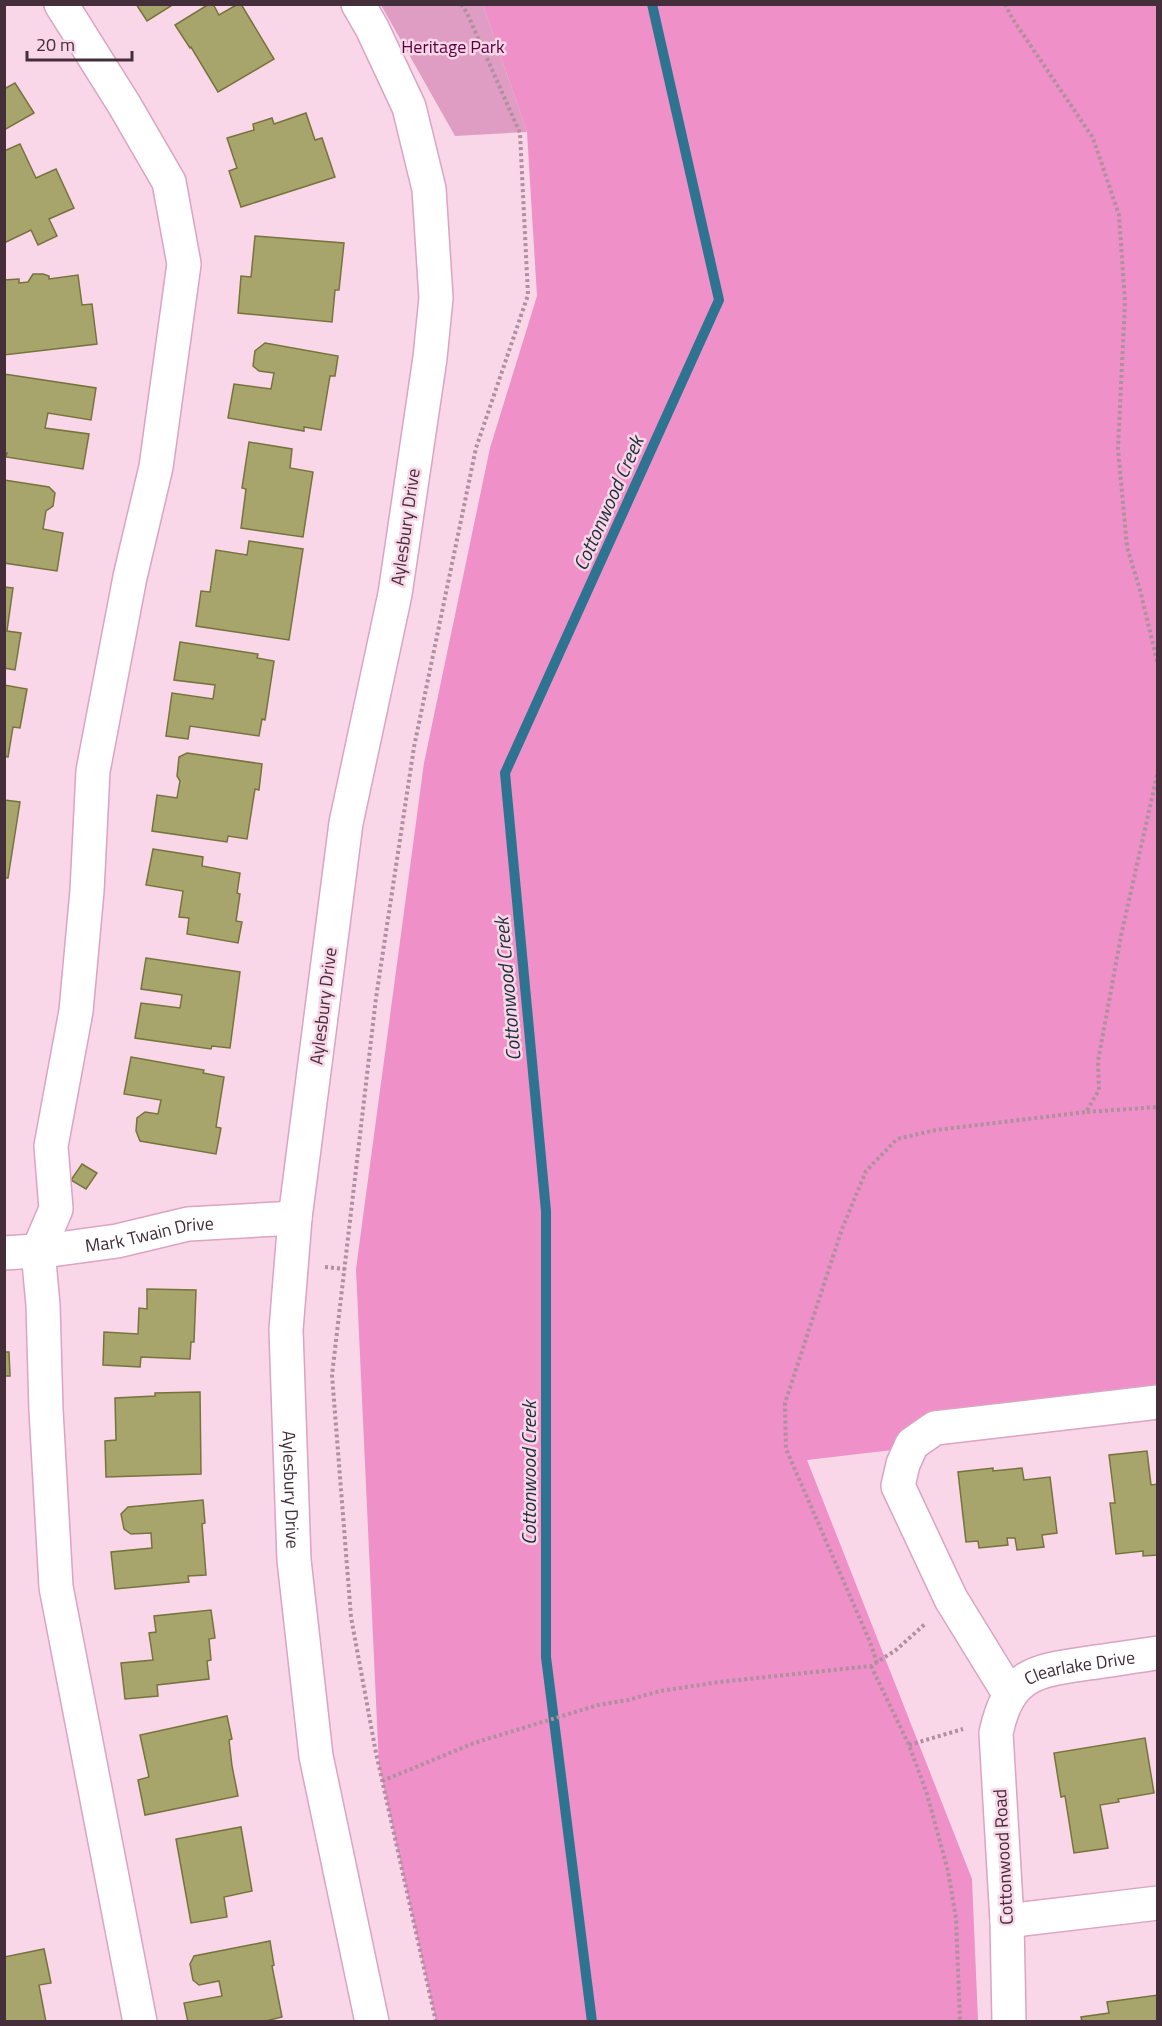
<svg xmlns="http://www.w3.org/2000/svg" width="1162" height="2026" viewBox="0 0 1162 2026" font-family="'Titillium Web',sans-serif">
<rect width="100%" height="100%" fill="#f9d6e8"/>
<!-- green -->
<path fill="#e09dc3" d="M381,5h102l44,127 -72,4z"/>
<!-- forest -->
<path fill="#ef90c8" d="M483,5h674v1414l-350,41 165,419 6,142 -542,1 -57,-256 -23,-497 68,-506 66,-315 47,-152 -10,-164z"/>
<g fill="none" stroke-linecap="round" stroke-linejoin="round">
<!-- stream -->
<path stroke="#2e738f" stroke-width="10" d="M592,2022l-46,-365v-446l-41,-438 214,-473 -67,-296"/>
</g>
<!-- building -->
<g fill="#a8a56c" stroke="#77733c" stroke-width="1.5">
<path d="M136,4h38l-27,17z"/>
<path d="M209,4h4l6,11 19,-11h3l33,55 -56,33 -27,-45 -1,1 -15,-23z"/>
<path d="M15,83l19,30 -30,17v-41z"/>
<path d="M306,113l9,27 7,-2 13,39 -94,30 -12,-36 8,-3 -10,-30 27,-8 -1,-6 19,-6 2,6z"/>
<path d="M20,144l16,34 20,-9 18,39 -25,11 8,17 -19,9 -7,-15 -27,13v-92z"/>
<path d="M255,236l89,7 -5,47h-4l-3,32 -94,-9 3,-37 10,1z"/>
<path d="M33,274h10l6,2v3l29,-4 4,30 10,-1 5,40 -93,11v-75l15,-1v4l9,-1z"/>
<path d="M265,343l73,13 -3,20h-5l-9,54 -17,-3v4l-76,-13 6,-34 37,5 3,-16 -15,-2 -6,-5 2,-15z"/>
<path d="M4,374l92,14 -5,32 -43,-7 -3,15 44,6 -6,35 -77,-12 1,-4h-3z"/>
<path d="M249,442l43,7 -2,19 23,4 -10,65 -62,-9 5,-39 -4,-1z"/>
<path d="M4,480l45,7 6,6 -2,13 -7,5 -3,18 20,4 -6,38 -53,-8z"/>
<path d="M249,541l54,8 -14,91 -93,-14 5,-35 9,1 6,-42 31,5z"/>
<path d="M4,587l9,1 -6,43 14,2 -6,37 -11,-2z"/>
<path d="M180,642l78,12 -1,4 17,3 -9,59 -3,-1 -3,17 -69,-10 -2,13 -22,-3 6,-43 41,6 2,-14 -41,-5z"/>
<path d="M4,685l23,4 -7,39 -7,-1 -5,30 -4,-1z"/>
<path d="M187,753l75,11 -3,26 -4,-1 -8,50 -19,-3 -1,6 -75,-11 5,-36 20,3 3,-17 -3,-5 2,-19z"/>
<path d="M4,800l16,2 -12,76h-4z"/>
<path d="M153,849l50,8 -1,9 38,7 -3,20 3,1 -4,27 6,1 -4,21 -51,-9 2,-16 -10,-1 4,-26 -37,-6z"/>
<path d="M146,958l94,14 -10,76 -18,-2 -1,3 -76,-11 6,-35 39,5 2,-13 -41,-6z"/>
<path d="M131,1057l73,13 -1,3 21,4 -8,50 5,1 -5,26 -76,-13 -4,-10 1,-13 8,-6 13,2 3,-14 -37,-6z"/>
<path d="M82,1164l15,9 -11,16 -15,-9z"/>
<path d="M147,1289l49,1 -2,52h-3l-1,17 -49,-2 -1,10 -37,-2 1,-33 34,2 1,-26 8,1z"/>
<path d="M4,1352h5l1,24h-6z"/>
<path d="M200,1392l1,82 -95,3 -1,-36 11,-1 -1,-42 40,-2v-3z"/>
<path d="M1147,1451l4,34 7,-1v71l-15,1v-5l-27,3 -6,-51h5l-6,-48z"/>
<path d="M993,1468v3l29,-3 2,12 26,-3 7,56 -15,2 2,12 -27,3 -2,-12h-8l1,7 -29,3 -1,-7 -12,1 -8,-70z"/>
<path d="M203,1500l2,23 -3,1 4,51 -18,1 1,6 -74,7 -4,-37 41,-4 -1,-15 -20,1 -7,-5 -3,-15 7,-7z"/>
<path d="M211,1610l4,28 -6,1 2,21 -4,1 2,18 -52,6 1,11 -33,3 -4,-36 32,-3 -4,-27 7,-1 -2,-16z"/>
<path d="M227,1716l5,23 -3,1 3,26 6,30 -93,19 -7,-35 11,-3 -9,-42z"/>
<path d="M1145,1738l9,55 -36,6 1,3 -19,3 8,43 -34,5 -9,-57 -4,1 -7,-44z"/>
<path d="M241,1827l11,64 -28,6 3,20 -36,6 -15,-84z"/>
<path d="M270,1941l4,24 -2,1 10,51 -20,5h-74l-4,-19 38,-7 -3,-15 -20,4 -6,-5 -3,-16 4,-8z"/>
<path d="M44,1949l7,34 -12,2 7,37h-42v-65z"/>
<path d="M1158,1995v27h-76l-1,-5 28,-4 -2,-11z"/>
</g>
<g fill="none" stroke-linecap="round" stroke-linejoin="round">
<defs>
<g id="minor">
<path d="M61,4l64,102 44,76 15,82 -28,203 -26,110 -37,194 -6,120 -11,120 -25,135 5,63 -18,42 5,54 3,105 10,177 84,435"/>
<path id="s1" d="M358,4l14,24 37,79 20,82 7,109 -6,60 -35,236 -49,229 -51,395 -9,112 8,230 22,196 56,266"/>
<path id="s2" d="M4,1253l47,-3 66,-9 71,-17 107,-6"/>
<path d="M1010,1695l-59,-96 -53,-113 5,-22 9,-20 23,-16 223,-26"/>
<path d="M1007,1921l151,-18"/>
<path id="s3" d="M1009,2022l-2,-101 -11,-188c13,-60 39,-62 93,-70 23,-3 46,-7 69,-10"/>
</g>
</defs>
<!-- minor casing -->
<use href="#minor" stroke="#dba4c3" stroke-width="36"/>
<!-- path -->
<g stroke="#ae909f" stroke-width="4" stroke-dasharray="3 3" stroke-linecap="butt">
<path d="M1005,4l7,14 81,120 26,77 6,87 -7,147 9,98 13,43 18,75"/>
<path d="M1087,1112l71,-5"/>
<path d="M325,1267l20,2"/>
<path d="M877,1663l-7,-21 -84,-193 -1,-46 57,-174 24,-58 31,-32 39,-9 150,-18 13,-22 -1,-29 23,-125 37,-165"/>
<path d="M871,1666l38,79 18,49 21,77 8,47 4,104"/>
<path d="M909,1745l54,-16"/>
<path d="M382,1781l92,-38 124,-38 30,-5 32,-9 59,-9 152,-16 25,-16 30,-27"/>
<path d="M436,2022l-60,-269 -25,-136 -19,-242 44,-377 38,-251 62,-299 52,-153 -8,-162 -53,-120 -6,-9"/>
</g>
<!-- minor -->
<use href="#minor" stroke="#fff" stroke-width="33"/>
</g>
<g text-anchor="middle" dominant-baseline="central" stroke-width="5" stroke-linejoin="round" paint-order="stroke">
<!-- park labels -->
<g font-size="18" fill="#59023f" stroke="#f9d6e8">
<text x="453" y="46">Heritage Park</text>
</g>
<!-- street labels -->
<g font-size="18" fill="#442e3a" stroke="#f9d6e8">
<text transform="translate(405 527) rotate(-82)">Aylesbury Drive</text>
<text transform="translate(323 1006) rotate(-83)">Aylesbury Drive</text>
<text stroke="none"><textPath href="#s2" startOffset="147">Mark Twain Drive</textPath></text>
<text stroke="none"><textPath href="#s1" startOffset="1512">Aylesbury Drive</textPath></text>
<text stroke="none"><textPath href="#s3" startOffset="408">Clearlake Drive</textPath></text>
<text transform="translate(1003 1857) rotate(-93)">Cottonwood Road</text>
</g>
<!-- water labels -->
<g font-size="20" font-style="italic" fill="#1a3139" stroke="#f9d6e8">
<text transform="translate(608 503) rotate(-66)">Cottonwood Creek</text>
<text transform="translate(507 989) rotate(-95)">Cottonwood Creek</text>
<text transform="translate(528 1473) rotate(-90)">Cottonwood Creek</text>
</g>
</g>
<!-- border -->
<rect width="1162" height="2026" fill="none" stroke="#442e3a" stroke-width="12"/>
<!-- scale -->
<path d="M27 51v9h105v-9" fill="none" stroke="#442e3a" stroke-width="3"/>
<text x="36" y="51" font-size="18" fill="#442e3a" stroke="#f9d6e8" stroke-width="4.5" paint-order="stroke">20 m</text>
</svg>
